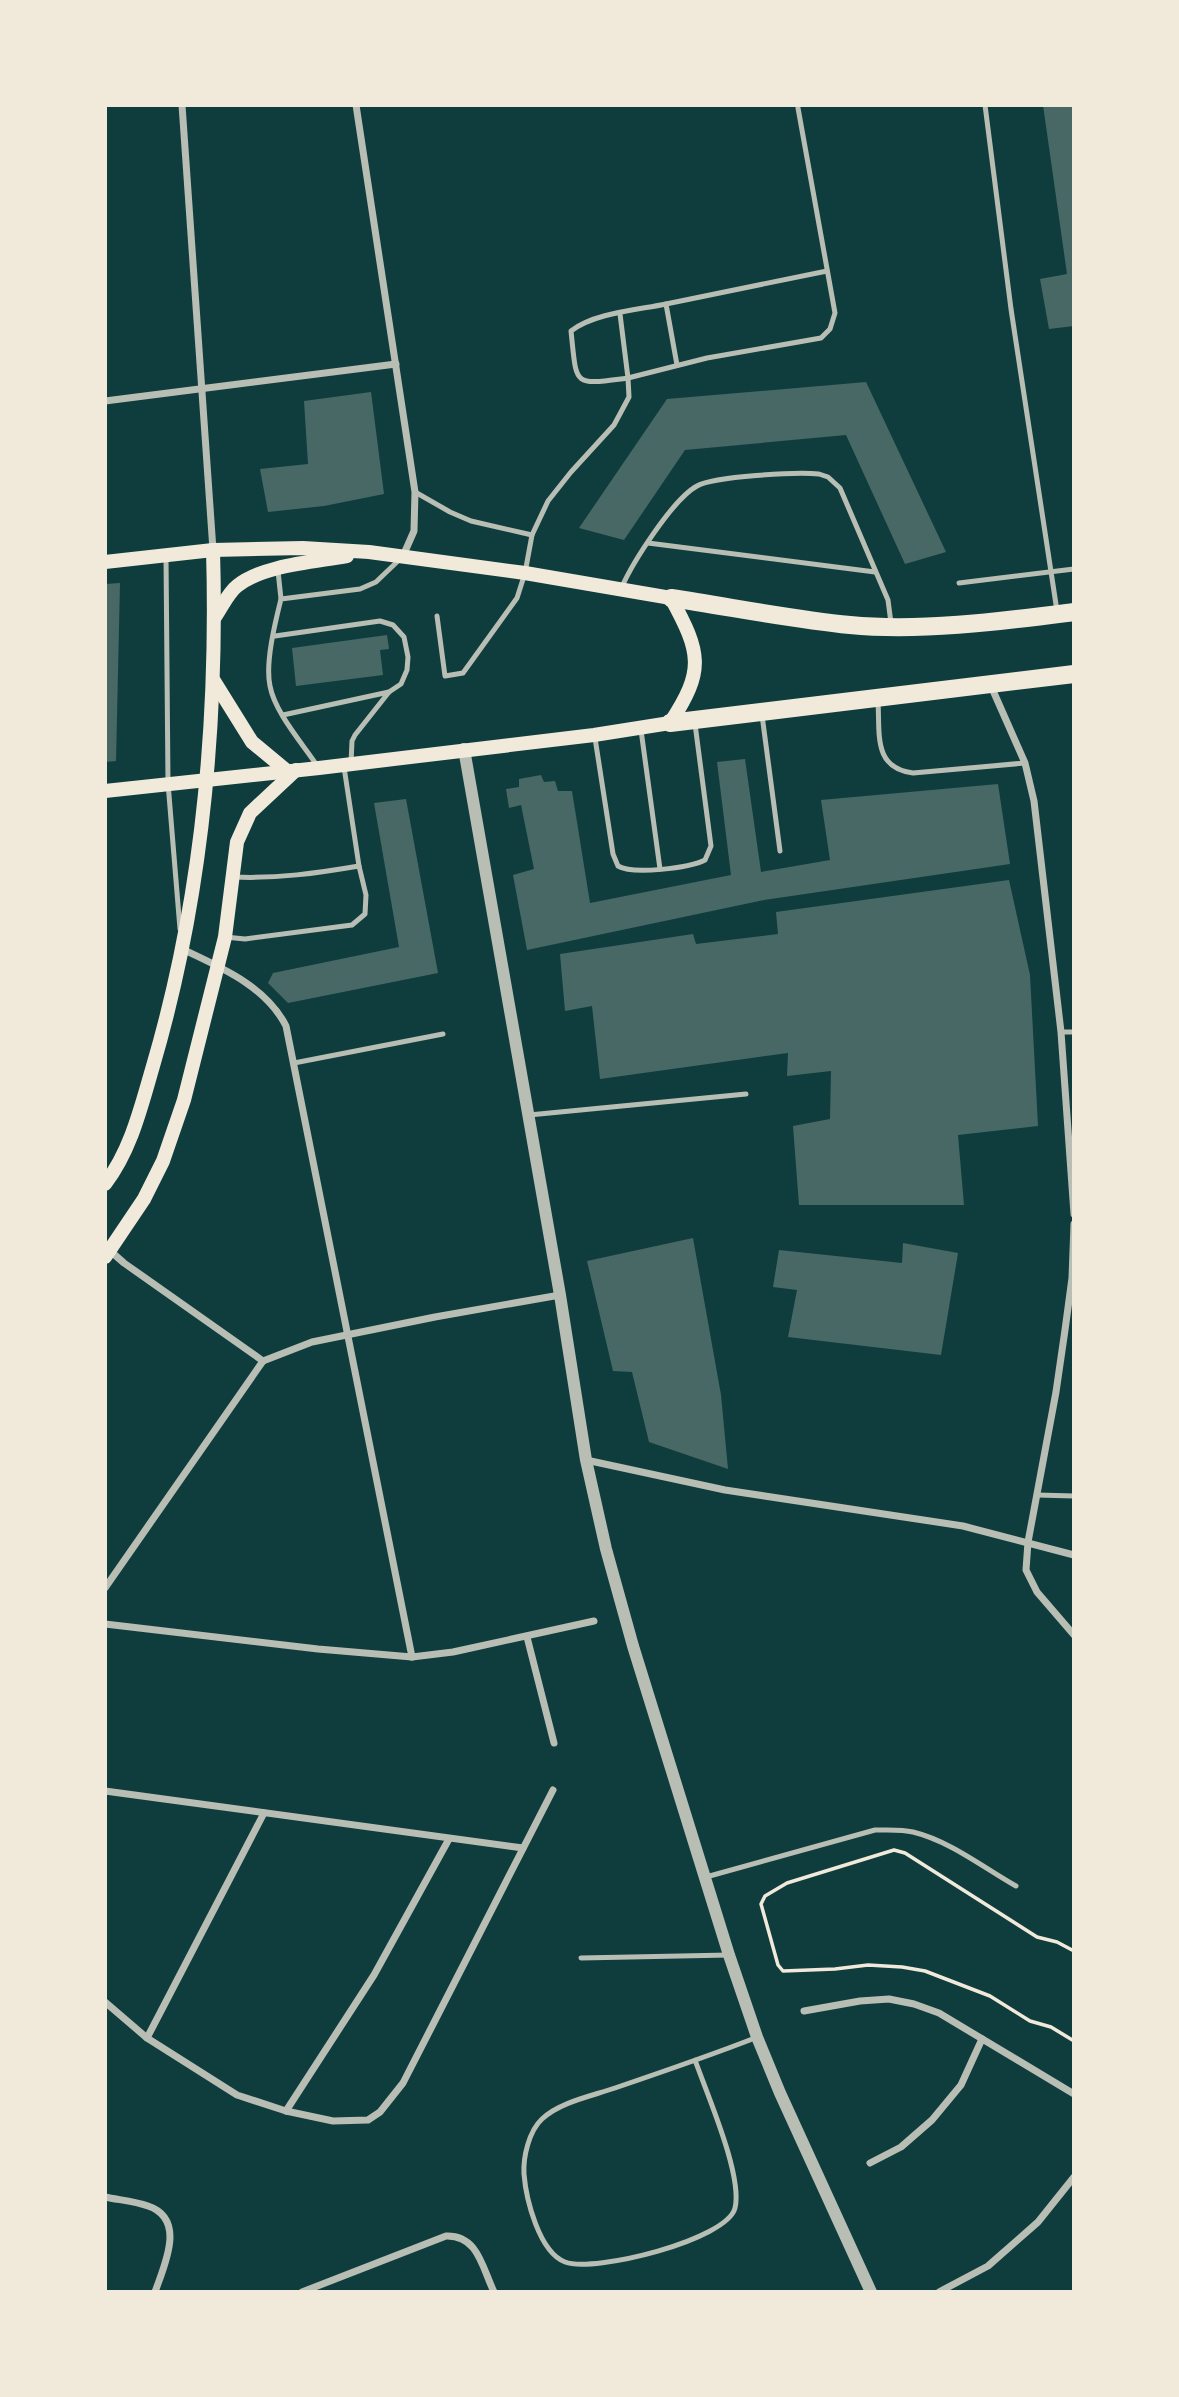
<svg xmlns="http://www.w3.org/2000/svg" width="1179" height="2397" viewBox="0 0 1179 2397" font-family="'Work Sans',sans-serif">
<rect width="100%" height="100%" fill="#0f3d3e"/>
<!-- building -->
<g fill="#486865">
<path d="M1043,105h31v221l-25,3 -9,-50 27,-5z"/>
<path d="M866,382l80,170 -41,12 -59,-129 -161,15 -61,90 -45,-12 88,-129z"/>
<path d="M371,392l13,102 -60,12 -56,6 -8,-43 48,-5 -4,-63z"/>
<path d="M120,583l-4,178 -11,1v-178z"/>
<path d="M387,635l2,14 -9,1 3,25 -87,11 -4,-38z"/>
<path d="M745,759l16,113 69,-12 -9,-60 177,-16 12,80 -246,36 -237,50 -14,-75 21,-6 -13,-64 -12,3 -3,-19 13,-2v-8l22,-4 3,7 11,-1 3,10h14l18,112 141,-28 -14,-113z"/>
<path d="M406,799l32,174 -150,30 -20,-20 5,-10 126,-26 -25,-144z"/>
<path d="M1009,880l21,95 8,151 -80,9 6,70h-165l-6,-79 37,-7 1,-48 -44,5 1,-23 -188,26 -8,-73 -27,5 -5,-57 133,-20 3,10 82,-10 -2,-22z"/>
<path d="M693,1238l28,157 7,74 -79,-27 -17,-70 -19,-1 -26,-110z"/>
<path d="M903,1243l55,10 -17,102 -153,-18 9,-47 -24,-3 6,-37 123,13z"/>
</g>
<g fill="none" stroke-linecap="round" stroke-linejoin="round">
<!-- path -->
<path stroke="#f1e9da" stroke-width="3.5" d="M1074,1951l-17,-9 -20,-5 -132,-84 -11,-3 -107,33 -22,13 -4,8 17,61 5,6 52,-2 33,-4 34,2 23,4 65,25 40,25 21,6 23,14"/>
<!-- service -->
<g stroke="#b8beb3" stroke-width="5">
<path d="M985,105l26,204 46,302"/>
<path d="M620,314l8,64c-56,7 -51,9 -57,-47 23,-18 66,-21 95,-27"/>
<path d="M677,365l-11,-61 161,-33"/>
<path d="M415,492l35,20 21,9 61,14"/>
<path d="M648,543l227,29"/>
<path d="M166,557l2,226 12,146"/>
<path d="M278,571l3,28"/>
<path d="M959,583l115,-14"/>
<path d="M621,589c11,-26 52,-90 76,-103 18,-10 99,-14 122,-12l9,3 12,11 48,112 3,23"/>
<path d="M437,616l8,60 18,-3 54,-75 8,-25 7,-38 16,-34 23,-29 43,-47 15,-28 -1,-19 79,-20 114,-20 9,-9 5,-16 -37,-205"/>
<path d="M275,636l105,-15 13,4 11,12 4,20 -1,13 -6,14 -12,8 -34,43 -3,6 -1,22"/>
<path d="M878,702c2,32 -5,66 35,71l112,-10"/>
<path d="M283,715l106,-23"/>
<path d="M762,715l18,136"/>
<path d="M641,730l19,139"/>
<path d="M595,738l18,116 5,12c15,9 71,2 87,-6l6,-14 -16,-122"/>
<path d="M318,767c-15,-23 -43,-54 -48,-81 -5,-23 5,-63 11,-87l79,-10 16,-7 24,-23"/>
<path d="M234,877c42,2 84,-4 125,-11"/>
<path d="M225,937l20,2 107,-14 13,-11 1,-19 -7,-29 -15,-99"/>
<path d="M1061,1032h13"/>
<path d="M294,1063l149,-29"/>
<path d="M529,1115l217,-21"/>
<path d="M1037,1495l37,1"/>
<path d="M706,1877l169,-47c12,0 26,-1 38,2 37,9 71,36 103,54"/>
<path d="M581,1958l148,-3"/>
<path d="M695,2060c12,34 48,116 40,148 -8,32 -141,65 -170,54 -26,-10 -39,-63 -41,-88 -1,-17 5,-43 18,-55 18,-17 50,-23 73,-31 47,-16 94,-32 140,-50"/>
</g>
<!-- minor -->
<g stroke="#b8beb3" stroke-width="7">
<path d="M182,105l31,445"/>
<path d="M356,105l59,387 -1,39 -11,25"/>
<path d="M105,401l291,-37"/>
<path d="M991,686l34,77 9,38 27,231 13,182"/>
<path d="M182,949c38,18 84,37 104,77l126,631"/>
<path d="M1074,1224l-2,54 -7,52 -9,62 -28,150 -2,28 11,22 37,43"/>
<path d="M108,1249l16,14 139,98"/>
<path d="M263,1361l49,-19 123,-25 125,-22"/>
<path d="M586,1460l139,30 238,36 111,29"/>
<path d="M105,1588l158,-227"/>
<path d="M105,1624l213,25 94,8 41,-5 141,-31"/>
<path d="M527,1637l27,106"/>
<path d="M105,1791l418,57"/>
<path d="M105,2002l42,36 90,57 49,16 47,10 35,-1 12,-8 23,-29 150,-293"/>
<path d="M804,2011l56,-10 29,-2 25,5 25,9 135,81"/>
<path d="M147,2038l117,-225"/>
<path d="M286,2111l88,-136 75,-136"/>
<path d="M870,2163l31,-16 31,-27 29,-35 21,-46"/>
<path d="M105,2197c14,3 29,4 43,9 39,13 16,60 7,86"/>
<path d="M302,2292l144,-56c32,-1 36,31 48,56"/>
<path d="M939,2292l49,-26 50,-44 36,-45"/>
</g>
<!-- tertiary -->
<path stroke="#b8beb3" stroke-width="12" d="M464,749l96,546 26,165 20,89 27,97 96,309 28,82 23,56 91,199"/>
<!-- secondary -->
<g stroke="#f1e9da" stroke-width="14">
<path d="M105,562l108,-12 90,-2 66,4 156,21 146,25c30,55 34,72 -1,125l-76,12 -275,33 -214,23"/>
<path d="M215,617c7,-10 13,-24 22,-31 26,-21 77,-24 110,-30"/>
<path d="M214,681l38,61 35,29"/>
<path d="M105,1184c26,-34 36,-77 48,-118 49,-167 65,-343 60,-516"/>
<path d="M105,1257l39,-58 19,-38 21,-61 41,-163 12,-95 13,-29 46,-43"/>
</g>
<!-- primary -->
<g stroke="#f1e9da" stroke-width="18">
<path d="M671,598c60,9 119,21 179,27 71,7 153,-4 224,-13"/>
<path d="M670,723l404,-49"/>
</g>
</g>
<!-- border -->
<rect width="1179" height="2397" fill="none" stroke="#f1e9da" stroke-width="214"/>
</svg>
